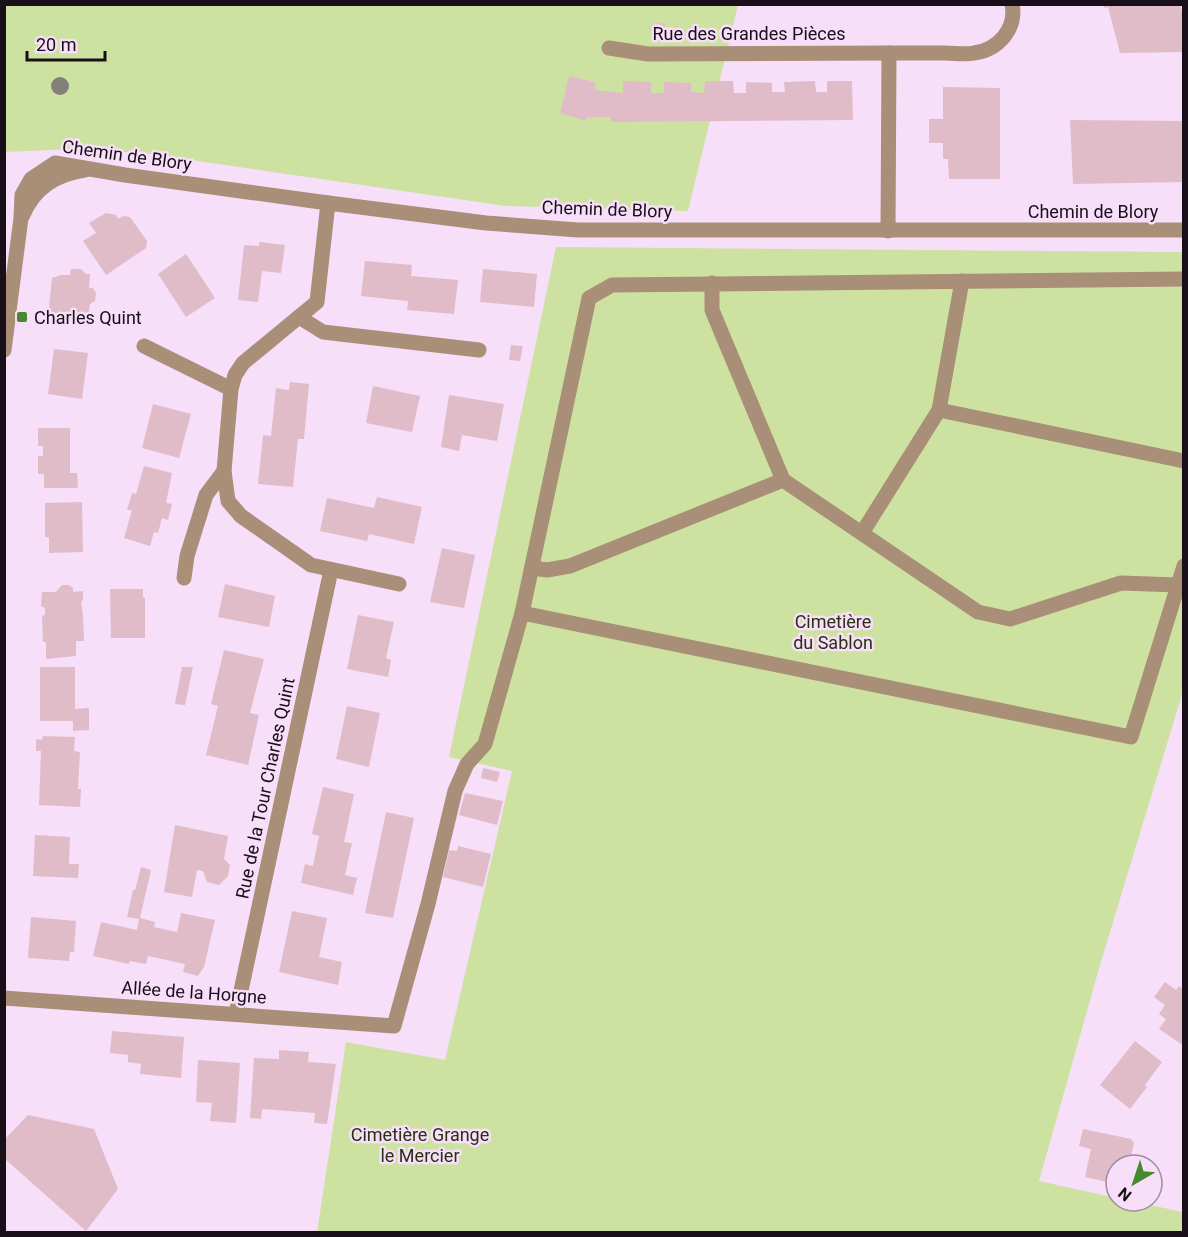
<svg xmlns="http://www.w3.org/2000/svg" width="1188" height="1237" viewBox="0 0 1188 1237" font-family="Roboto,sans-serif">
<rect width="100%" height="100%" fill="#f7def9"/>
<!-- green -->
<g fill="#cde2a1">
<path d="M5,5h733l-50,206 -182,-5 -364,-53 -70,-4 -67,3z"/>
<path d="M556,247l627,5v439l-83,274 -61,216 77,17v3h15l52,11v20h-866l29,-190 99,18 67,-289 -63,-14z"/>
</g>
<!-- building -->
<g fill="#e0bcc9">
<path d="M1103,4h77l4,15v33l-64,1 -12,-46 -4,1z"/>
<path d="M665,23v9l-14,1v-9z"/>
<path d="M569,76l26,6v8l28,3v-12l28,1v11h13v-11l27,1v9l13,1 1,-12h28l1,12h12v-11l26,1v9h13l-1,-10 31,-1 1,11h11v-11h25l1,39 -242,2v-5h-24l-1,4 -26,-8z"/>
<path d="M943,87l57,1v91h-51l-1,-20h-5v-16h-14v-24h14z"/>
<path d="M1070,120l114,1v61l-111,2z"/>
<path d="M106,213l10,2 2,4 5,-3 7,1 17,24 -1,7 -40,27 -23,-34 13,-8 -7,-10z"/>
<path d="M259,242l26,3 -4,28 -19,-2 -4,31 -20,-2 6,-55 15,1z"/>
<path d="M186,254l29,44 -29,19 -28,-43z"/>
<path d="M365,261l47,4 -1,11 47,4 -4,34 -47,-4 1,-9 -47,-5z"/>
<path d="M71,269h10l5,5h4l-1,14h4l3,5 -1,8 -5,3 -2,15 -40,-3 4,-38 9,-3h9z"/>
<path d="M483,269l54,5 -3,33 -54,-5z"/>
<path d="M511,345l12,1 -3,15 -11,-1z"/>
<path d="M54,349l34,4 -6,46 -34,-5z"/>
<path d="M290,382l19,2 -5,55h-6l-5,48 -35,-3 5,-49 8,1 5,-48 13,2z"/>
<path d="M373,386l47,10 -8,36 -46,-9z"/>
<path d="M449,395l55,9 -7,37 -35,-6 -3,16 -18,-4z"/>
<path d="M153,404l38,10 -12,44 -37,-10z"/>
<path d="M38,428h32v45h7l1,15h-34v-14h-6v-18h5v-10h-5z"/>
<path d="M144,466l28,7 -6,30 6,1 -4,16 -6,-2 -4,15 -4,-1 -4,14 -26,-8 8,-28h-5l5,-17 4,1z"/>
<path d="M377,497l45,10 -8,37 -45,-10 -2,7 -47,-10 7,-33 47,10z"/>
<path d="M82,502l1,50 -34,1v-16h-4v-34z"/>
<path d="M442,548l33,7 -11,53 -34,-6z"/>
<path d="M225,584l50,12 -6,31 -51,-10z"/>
<path d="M62,585h7l4,3v4l10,-1v9l-2,2 2,14 1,25h-8v15l-30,3v-17h-3l-1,-25 3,-3v-6l-4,-2 1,-14h14z"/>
<path d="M110,589h33v8l2,1v40h-34z"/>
<path d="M358,615l36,7 -8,36 5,2 -3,17 -41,-8z"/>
<path d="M224,650l40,9 -14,54 9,2 -11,50 -42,-10 12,-49 -7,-2z"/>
<path d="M40,667h35v42l14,-1v22l-16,1v-10h-33z"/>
<path d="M182,667h11l-8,38 -10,-1z"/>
<path d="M347,706l33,7 -11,54 -33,-8z"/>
<path d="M43,736l32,1 -1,14 6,1 -2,37h3l-1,18 -41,-2 2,-54h-5v-12l6,1z"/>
<path d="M483,768l17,4 -3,10 -16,-4z"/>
<path d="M323,787l31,7 -10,48 8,1 -7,32 12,3 -4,17 -52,-12 4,-19 8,2 6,-30 -7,-2z"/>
<path d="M465,793l38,8 -6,24 -38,-10z"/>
<path d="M386,812l28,6 -21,100 -28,-5z"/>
<path d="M175,825l53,11 -4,23 6,6 -2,11 -9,9 -12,-3 -4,-11 -6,-1 -5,27 -28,-5z"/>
<path d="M35,835l35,2 -1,27h10l-1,14 -45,-2z"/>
<path d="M458,846l33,8 -8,33 -40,-10 6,-27 8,1z"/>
<path d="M141,867l10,3 -11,48 15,4 -1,5 23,5 4,-19 34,7 -11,47 -6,9 -15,-4 2,-8 -37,-8 -2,8 -16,-3 -1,3 -36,-8 8,-34 36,8 2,-11 -12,-2 6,-27h2z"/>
<path d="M292,911l35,7 -8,39 23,5 -4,23 -59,-13z"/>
<path d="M31,917l45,4 -2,31h-4l-1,9 -41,-3z"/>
<path d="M1165,982l11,8 3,-4 5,4v56l-25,-17 7,-10 -7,-5 6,-9 -11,-8z"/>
<path d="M112,1031l72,6 -3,41 -41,-4 1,-10 -13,-2v-7l-18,-2z"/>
<path d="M1135,1041l27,21 -17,23 2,2 -17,22 -30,-24z"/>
<path d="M279,1050l30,2 -1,10 28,2 -9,60 -13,-1 1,-10 -53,-4 -1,10 -11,-1 4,-60 25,1z"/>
<path d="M198,1060l42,3 -4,60 -26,-2 2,-18 -16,-1z"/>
<path d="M28,1115l66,14 24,60 -32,42 -82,-73v-18z"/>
<path d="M1083,1129l48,10 3,4 -4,18 3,1 -1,3h-16v19l-31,-7 6,-28 -12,-3z"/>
</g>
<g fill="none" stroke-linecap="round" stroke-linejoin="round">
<!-- minor -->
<g stroke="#a98e78" stroke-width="15">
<path d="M609,48l39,6 241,-1"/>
<path d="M328,203l-11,99 -74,61 -8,12 -4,14 -7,82 4,30 13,15 70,49 88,19"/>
<path d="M23,215c11,-27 33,-41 62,-45"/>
<path d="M888,231l1,-178c19,0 38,0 56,0 10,0 20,2 29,0 24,-3 43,-24 38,-49"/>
<path d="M712,283v27l71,170 195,132 32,7 111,-36 57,2"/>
<path d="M299,317l24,15 156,18"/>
<path d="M144,346l87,43"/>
<path d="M4,350l17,-132 1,-23 9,-16 24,-16 70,12 203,28 158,20 92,7h606"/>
<path d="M939,410l245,51"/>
<path d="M862,533l77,-123 23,-129"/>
<path d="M532,568l15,2 23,-4 213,-86"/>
<path d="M184,578l3,-22 19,-61 18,-24"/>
<path d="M522,613l609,124 53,-171"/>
<path d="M4,998l390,28 34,-122 27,-113 12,-27 18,-20 37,-131 67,-315 23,-13 572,-6"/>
<path d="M236,1014l95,-444"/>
</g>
</g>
<!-- trees -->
<circle fill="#857f79" cx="60" cy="86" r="9"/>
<!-- markers -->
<rect fill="#468a2e" stroke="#f7def9" stroke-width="2" x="16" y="311" width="12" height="12" rx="3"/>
<g text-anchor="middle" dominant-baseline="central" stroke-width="5" stroke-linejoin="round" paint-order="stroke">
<!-- street labels -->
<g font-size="18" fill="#180f19" stroke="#f7def9">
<text x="749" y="33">Rue des Grandes Pièces</text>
<text transform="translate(127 155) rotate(8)">Chemin de Blory</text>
<text transform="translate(607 209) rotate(2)">Chemin de Blory</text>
<text x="1093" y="211">Chemin de Blory</text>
<text transform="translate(265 788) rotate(-78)">Rue de la Tour Charles Quint</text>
<text transform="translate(194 992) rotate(4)">Allée de la Horgne</text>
</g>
<!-- poi labels -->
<g font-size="18" fill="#180f19" stroke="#f7def9" text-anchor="start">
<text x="34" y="317">Charles Quint</text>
</g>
<!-- park labels -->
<g font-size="18" fill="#283111" stroke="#f7def9">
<text x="833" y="621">Cimetière<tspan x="833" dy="21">du Sablon</tspan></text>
<text x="420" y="1134">Cimetière Grange<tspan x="420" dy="21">le Mercier</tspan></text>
</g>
</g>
<!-- border -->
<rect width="1188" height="1237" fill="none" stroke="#180f19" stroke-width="12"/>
<!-- north arrow -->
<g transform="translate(1134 1183) rotate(219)"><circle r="28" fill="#f7def9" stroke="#9e8b9f" stroke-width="1.5"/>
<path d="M0-4.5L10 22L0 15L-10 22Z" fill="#468a2e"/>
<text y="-9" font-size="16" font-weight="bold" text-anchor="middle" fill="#180f19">N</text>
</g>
<!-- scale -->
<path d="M27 51v9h78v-9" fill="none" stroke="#180f19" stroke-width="3"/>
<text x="36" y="51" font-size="18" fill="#180f19" stroke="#f7def9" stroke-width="4.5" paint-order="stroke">20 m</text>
</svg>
